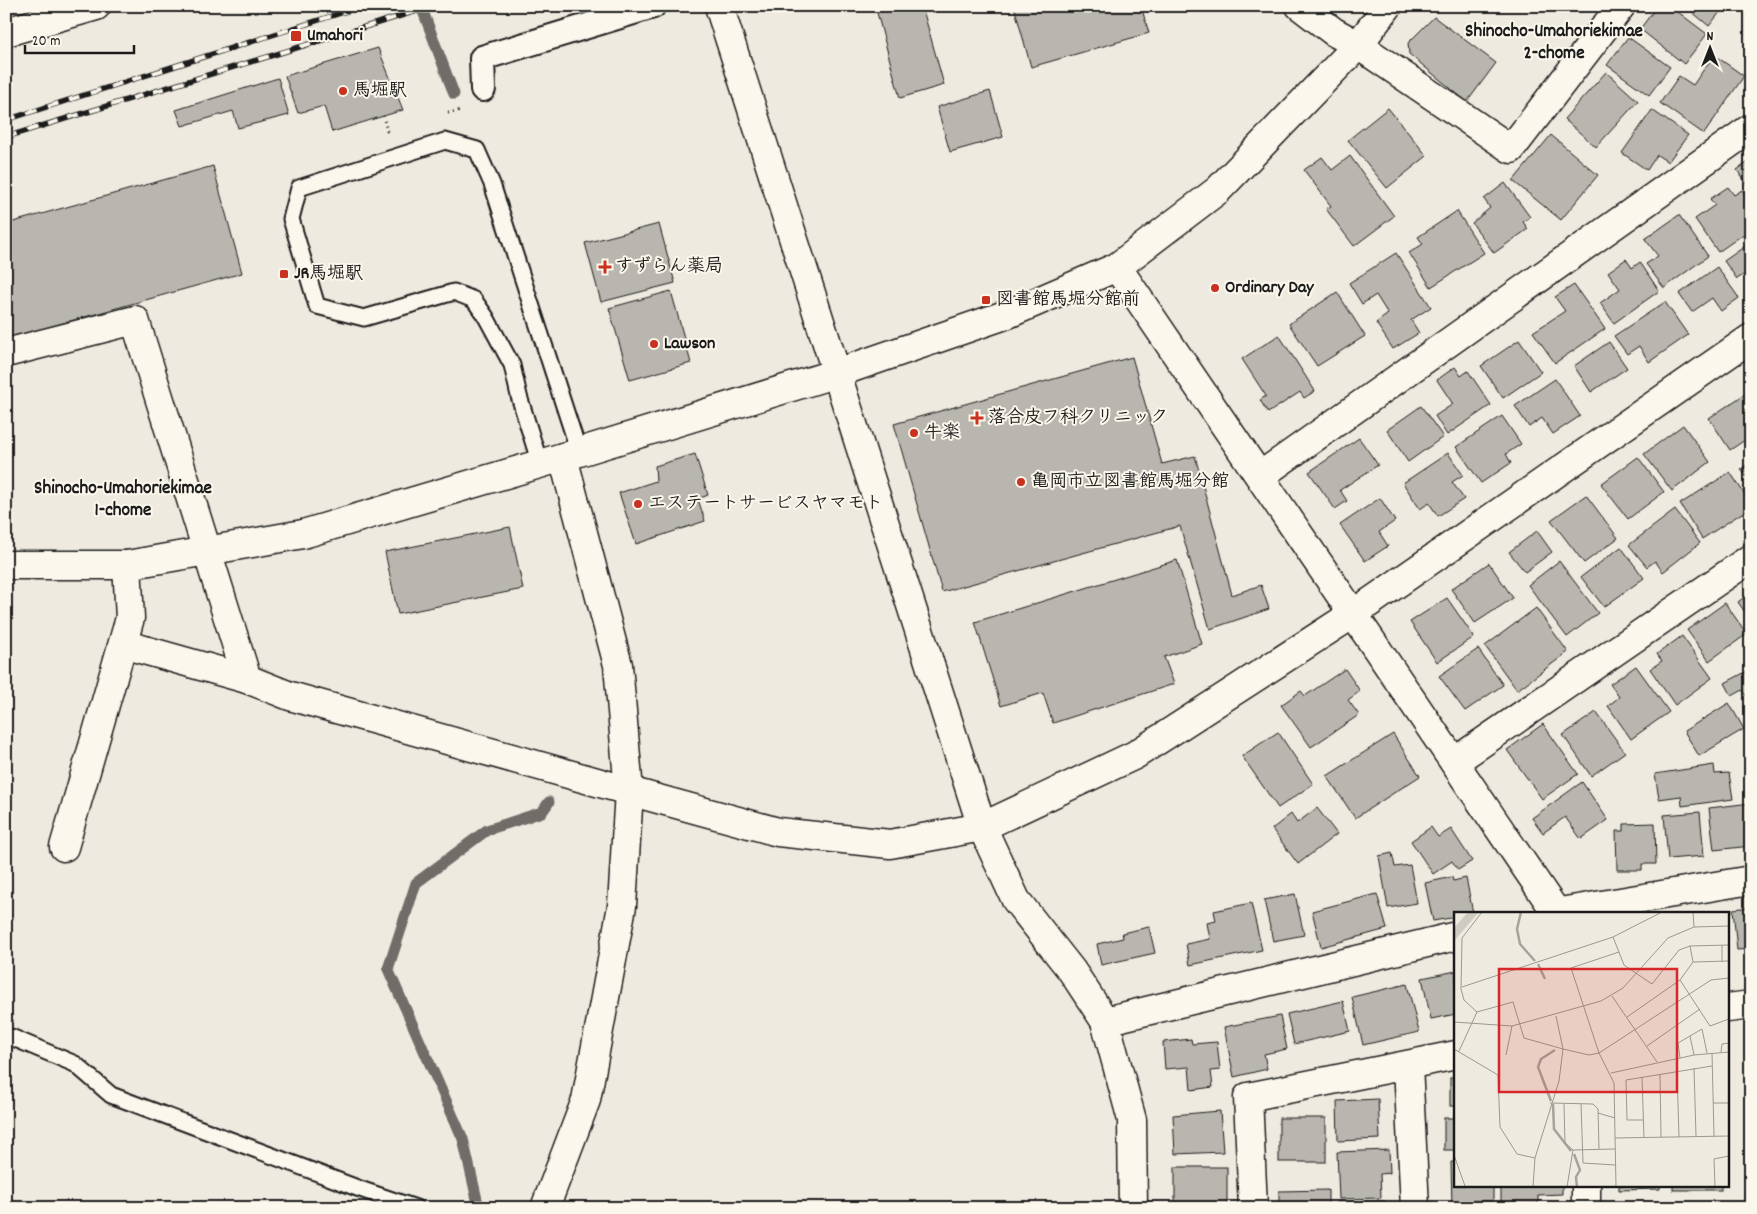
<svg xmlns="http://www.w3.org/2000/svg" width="1757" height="1214" viewBox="0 0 1757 1214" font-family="Dekko,'Klee One',sans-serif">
<rect width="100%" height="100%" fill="#eeeadf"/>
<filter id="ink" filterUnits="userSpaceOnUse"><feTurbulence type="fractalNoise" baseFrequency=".02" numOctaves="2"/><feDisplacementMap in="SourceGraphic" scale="10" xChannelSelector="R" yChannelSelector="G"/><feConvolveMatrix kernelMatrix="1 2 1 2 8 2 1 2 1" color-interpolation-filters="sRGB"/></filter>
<g filter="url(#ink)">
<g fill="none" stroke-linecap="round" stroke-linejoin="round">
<!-- stream -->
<g stroke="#6f6d69" stroke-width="11">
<path d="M421,6l33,88"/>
<path d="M479,1208l-16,-69 -75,-170 28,-86 71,-53 55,-18 7,-10"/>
</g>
</g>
<!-- building -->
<g fill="#b9b6af" stroke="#1c1c1c">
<path d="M885,6h37l22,79 -44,13 -24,-89z"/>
<path d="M1014,6h127l8,27 -118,34z"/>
<path d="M1657,6h13l37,28 -23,30 -44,-35z"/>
<path d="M1685,6h40l-16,20z"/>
<path d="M1434,17l62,46 -29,39 -58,-48 -1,-11z"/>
<path d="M1628,37l42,30 -21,28 -42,-30z"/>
<path d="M378,48l25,62 -71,22 -8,-26 -26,7 -13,-37z"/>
<path d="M1714,55l30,21 -40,58 -44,-31 19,-27 14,9z"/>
<path d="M1606,72l32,29 -42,46 -32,-28z"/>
<path d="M278,78l11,37 -51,13 -5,-17 -51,15 -6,-16z"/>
<path d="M990,91l13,46 -53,15 -13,-45z"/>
<path d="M1388,108l39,48 -40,32 -39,-48z"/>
<path d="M1652,110l36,25 -20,27 -11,-7 -10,15 -25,-17z"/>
<path d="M1551,135l47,40 -37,45 -48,-39z"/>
<path d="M1350,156l44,60 -40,30 -28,-37 5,-3 -27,-36 18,-13 10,13z"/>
<path d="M1751,160v30l-14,-20z"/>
<path d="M213,166l29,107 -236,66v-115z"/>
<path d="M1505,183l25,34 -7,5 5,7 -34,24 -22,-30 18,-15 -6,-9z"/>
<path d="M1728,187l6,8 8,-5 9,12v27l-33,23 -23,-33 20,-14 -5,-6z"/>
<path d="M1457,211l27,42 -53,34 -22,-34 14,-9 -5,-7z"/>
<path d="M1679,215l29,41 -44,32 -18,-24 12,-8 -13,-17z"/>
<path d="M659,224l16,59 -74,19 -16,-59z"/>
<path d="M1751,242v28l-14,9 -13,-18z"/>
<path d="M1396,253l35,54 -20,13 8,13 -26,16 -17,-26 12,-9 -12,-19 -14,9 -13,-21z"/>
<path d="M1626,259l6,9 8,-6 19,29 -45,32 -14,-20 20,-14 -12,-17z"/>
<path d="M1717,267l22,31 -18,13 -9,-13 -20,14 -13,-18z"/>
<path d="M1574,285l31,44 -50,34 -22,-31 32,-21 -10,-14z"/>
<path d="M671,291l20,72 -61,17 -21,-72z"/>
<path d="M1337,292l28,44 -48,30 -28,-42z"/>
<path d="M1665,302l23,33 -39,27 -10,-16 -12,8 -13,-18z"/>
<path d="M1279,335l36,56 -11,7 -4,-6 -32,21 -8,-13 6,-4 -24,-37z"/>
<path d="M1519,340l22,32 -38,26 -22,-32z"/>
<path d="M1609,342l18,26 -36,24 -17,-26z"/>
<path d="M1132,357l30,107 33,-8 37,139 29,-10 8,24 -59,20 -30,-103 -238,66 -48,-168z"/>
<path d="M1455,367l6,9 7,-5 23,34 -44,30 -12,-19 18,-12 -16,-24z"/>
<path d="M1555,379l25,37 -27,18 -11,-16 -13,9 -14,-21z"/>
<path d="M1751,390v46l-21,14 -21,-32z"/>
<path d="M1421,406l22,31 -35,25 -21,-32z"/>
<path d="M1502,416l19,28 -15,10 5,9 -30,20 -25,-36z"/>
<path d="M1683,425l27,37 -38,29 -28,-37z"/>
<path d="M1359,438l19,27 -38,25 7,11 -12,8 -26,-37z"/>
<path d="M1448,453l15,22 -11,7 12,17 -26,17 -9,-13 -9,6 -17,-26z"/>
<path d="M695,454l13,41 -10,4 7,22 -69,23 -17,-51 37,-12 -1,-15z"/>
<path d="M1638,457l26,35 -36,27 -27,-35z"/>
<path d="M1751,462v22l-10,-15z"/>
<path d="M1730,472l21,32v3l-49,32 -22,-35z"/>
<path d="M1586,495l32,43 -34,25 -33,-43z"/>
<path d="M1380,498l15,23 -16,11 9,14 -23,15 -25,-36z"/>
<path d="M1675,510l25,33 -37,29 -8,-11 -8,6 -18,-22z"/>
<path d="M510,527l13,62 -125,25 -13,-62z"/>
<path d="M1537,531l15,21 -27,20 -16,-20z"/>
<path d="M1621,547l23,31 -40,29 -23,-30z"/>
<path d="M1177,560l25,84 -38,13 10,27 -121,39 -10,-30 -42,13 -26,-84z"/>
<path d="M1559,561l39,52 -31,24 -39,-52z"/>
<path d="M1489,563l24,35 -38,25 -24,-34z"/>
<path d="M1751,592v29l-13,-19z"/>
<path d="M1447,598l27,39 -37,25 -27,-40z"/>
<path d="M1725,603l22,31 -38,27 -22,-31z"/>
<path d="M1536,608l32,44 -51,38 -32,-44z"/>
<path d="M1682,636l30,42 -37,27 -25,-36 12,-8 -5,-7z"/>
<path d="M1478,649l25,36 -38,26 -26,-35z"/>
<path d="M1636,666l33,46 -38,27 -23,-33 11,-9 -9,-13z"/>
<path d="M1345,669l15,22 -12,9 11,15 -48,32 -30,-42 20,-14 4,5z"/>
<path d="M1751,669v35l-8,-14 -11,6 -7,-13z"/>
<path d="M1729,703l15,26 -45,27 -15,-25z"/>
<path d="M1596,712l29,40 -34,24 -28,-41z"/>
<path d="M1543,724l35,50 -36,25 -35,-49z"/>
<path d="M1278,732l35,52 -35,24 -36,-52z"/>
<path d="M1393,734l27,42 -65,42 -28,-42z"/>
<path d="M1714,765l1,9 14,-1 4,26 -51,7 -1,-10 -22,3 -4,-25z"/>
<path d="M1582,782l26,38 -27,19 -16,-22 -22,16 -11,-15z"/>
<path d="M1751,803v43l-37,4 -5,-42z"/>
<path d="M1317,808l20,26 -39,30 -26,-35 19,-15 6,9z"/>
<path d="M1700,812l4,44 -36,3 -4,-44z"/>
<path d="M1655,823l1,41h-14v6h-25l-1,-39h8v-7z"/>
<path d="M1431,827l7,10 13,-8 21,32 -14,9 -6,-9 -19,13 -22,-33z"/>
<path d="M1392,853l3,14 15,-2 7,38 -29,5 -9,-52z"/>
<path d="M1452,877l1,4 13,-3 7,35h-17v4l-23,4 -8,-38z"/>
<path d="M1295,894l9,41 -31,6 -9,-41z"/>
<path d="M1377,894l10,35 -66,18 -9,-36z"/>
<path d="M1251,903l11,47 -72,15 -4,-21 24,-5 -3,-16 9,-2 -2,-10z"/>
<path d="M1751,907v42l-14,1 -4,-41z"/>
<path d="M1149,927l6,26 -54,12 -4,-21 26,-6 -1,-5z"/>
<path d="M1456,971v43l-25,5 -9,-41z"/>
<path d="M1407,984l12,48 -56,13 -11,-48z"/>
<path d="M1343,1001l7,30 -56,13 -7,-30z"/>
<path d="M1280,1016l7,33 -23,5 3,15 -33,8 -10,-50z"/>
<path d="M1191,1039l1,5 25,-2 3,28 -9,1 2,16 -22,3 -2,-23 -24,2 -2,-27z"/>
<rect x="1450" y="1078" width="6" height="28"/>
<path d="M1378,1099l2,40 -42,2 -1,-40z"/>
<path d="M1220,1111l3,41 -48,2 -2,-39z"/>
<rect x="1279" y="1118" width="47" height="44"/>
<rect x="1444" y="1118" width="12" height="32"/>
<path d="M1389,1150l1,23 -10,1 1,24 -42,1 -2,-47z"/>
<path d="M1451,1162h5v23h37v16h-21v7h-20z"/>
<rect x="1175" y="1167" width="52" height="41"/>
<path d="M1501,1185h61v9l-24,1v9l-37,1z"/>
<path d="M1619,1185h41v4l-41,1z"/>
<rect x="1673" y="1185" width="48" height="5"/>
<path d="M1328,1190v18h-49v-17z"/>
<path d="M1385,1201v7h-48v-6z"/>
<path d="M1651,1206v2h-41v-1z"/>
</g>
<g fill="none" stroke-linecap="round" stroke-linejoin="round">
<defs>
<g id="service">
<path d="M540,464l-21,-68 -7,-31 -26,-48 -12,-17 -20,-8 -90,26 -47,-12 -26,-87 8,-31 146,-47 32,9 15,34 87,268"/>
<path d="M6,1039l5,-2 64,27 36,31 249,94 56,19"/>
</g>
<path id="pedestrian" d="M483,89l-1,-31 171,-52"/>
<g id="minor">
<path d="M6,32l90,-26"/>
<path d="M1358,45l153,104 110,-143"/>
<path d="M1117,267l439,645"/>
<path d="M1260,476l491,-348"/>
<path d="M123,644l124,35"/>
<path d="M1454,762l297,-204"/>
<path d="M982,827l153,-72 218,-141 398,-276"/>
<path d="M64,847l66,-229 -3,-53"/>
<path d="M1554,913l197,-33"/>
<path d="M1728,1008l23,-3"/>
<path d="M1105,1021l351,-85"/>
<path d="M1408,1065l7,143"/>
<path d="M1586,1185v23"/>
<path d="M1253,1208l-5,-111 208,-42"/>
</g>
<g id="tertiary">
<path d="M719,6l263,821 34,73 56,71 33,50 27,99 1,88"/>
<path d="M1300,6l34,26 24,13"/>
<path d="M6,353l129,-33 112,359 43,17 339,95 -7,115 -36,194 -41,108"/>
<path d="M563,457l55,208 11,126 149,41 112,12 92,-17"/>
<path d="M6,565h121l176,-31 260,-77 274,-84 171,-59 109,-47 101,-77 140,-145 30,-39"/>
</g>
</defs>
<!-- service casing -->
<use href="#service" stroke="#1c1c1c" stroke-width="19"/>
<!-- pedestrian casing -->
<use href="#pedestrian" stroke="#1c1c1c" stroke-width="28"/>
<!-- minor casing -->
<use href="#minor" stroke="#1c1c1c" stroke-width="31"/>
<!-- tertiary casing -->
<use href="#tertiary" stroke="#1c1c1c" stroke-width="31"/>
<!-- path -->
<g stroke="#1c1c1c" stroke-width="3" stroke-dasharray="1 4" stroke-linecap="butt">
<path d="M448,113l13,-3"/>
<path d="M383,116l4,15h2"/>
</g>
<!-- service -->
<use href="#service" stroke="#fbf7ec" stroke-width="15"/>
<!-- pedestrian -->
<use href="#pedestrian" stroke="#fbf7ec" stroke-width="24"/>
<!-- minor -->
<use href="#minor" stroke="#fbf7ec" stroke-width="28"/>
<!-- tertiary -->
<use href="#tertiary" stroke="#fbf7ec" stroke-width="28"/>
<defs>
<g id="rail">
<path d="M6,120l357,-114"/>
<path d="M6,137l427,-131"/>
</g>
</defs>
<!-- rail casing -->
<use href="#rail" stroke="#1c1c1c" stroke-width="5.5"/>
<!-- rail -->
<use href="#rail" stroke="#fbf7ec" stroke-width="4" stroke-dasharray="11" stroke-linecap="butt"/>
</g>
</g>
<!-- markers -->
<g fill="#c8321e" stroke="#fbf7ec" stroke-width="2">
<rect x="290" y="30" width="12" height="12" rx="2.5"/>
<circle cx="343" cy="91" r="5"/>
<path d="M602.5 259.5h5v5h5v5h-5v5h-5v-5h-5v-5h5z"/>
<rect x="279" y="269" width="10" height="10" rx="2.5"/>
<circle cx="1215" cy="288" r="5"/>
<rect x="981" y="295" width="10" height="10" rx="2.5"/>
<circle cx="654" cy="344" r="5"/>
<path d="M974.5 410.5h5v5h5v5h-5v5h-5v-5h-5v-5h5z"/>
<circle cx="914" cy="433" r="5"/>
<circle cx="1021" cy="482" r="5"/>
<circle cx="638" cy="504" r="5"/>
</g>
<g text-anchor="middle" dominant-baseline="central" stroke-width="4" stroke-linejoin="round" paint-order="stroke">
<!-- poi labels -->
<g font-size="18" font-weight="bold" fill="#1c1c1c" stroke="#fbf7ec" text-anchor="start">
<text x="307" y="36">Umahori</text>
<text x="353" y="91">馬堀駅</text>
<text x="615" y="267">すずらん薬局</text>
<text x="294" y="274">JR馬堀駅</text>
<text x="1225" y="288">Ordinary Day</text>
<text x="996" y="300">図書館馬堀分館前</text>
<text x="664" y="344">Lawson</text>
<text x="988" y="418">落合皮フ科クリニック</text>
<text x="924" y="433">牛楽</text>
<text x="1031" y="482">亀岡市立図書館馬堀分館</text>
<text x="648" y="504">エステートサービスヤマモト</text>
</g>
<!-- neighbourhood labels -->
<g font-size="19" font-weight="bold" fill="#1c1c1c" stroke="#fbf7ec">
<text x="1554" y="32">Shinocho-Umahoriekimae<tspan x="1554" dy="22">2-chome</tspan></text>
<text x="123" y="489">Shinocho-Umahoriekimae<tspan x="123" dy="22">1-chome</tspan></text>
</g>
</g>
<!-- overview -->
<g transform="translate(1454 912)">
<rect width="275" height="275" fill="#eeeadf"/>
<path d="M14,0h11l-25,29v-13z" fill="#ceccc2"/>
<path fill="none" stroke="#a6a39d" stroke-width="2.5" d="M67,0l-4,17 3,15 15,17M84,52l7,15M97,189l-13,-34 3,-8 14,-9M99,192l1,25 17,22M120,242l6,16 -4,7 1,10"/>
<path fill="none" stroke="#9a9891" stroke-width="1" d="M239,0l1,15M159,25l11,28 28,19 27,-34 11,-4 39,-1M268,33v17M236,34l3,16M226,68l30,46 19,-7M8,75l151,-50 49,-25M158,84l45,66M23,100l-13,-12 -3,-11 1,-51 20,-26M102,104l7,33 26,6 10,-2 112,-73 18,-2M173,105l53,-37 13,-18 36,-1M0,110l58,4 89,-25 22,-13 45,-50 26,-11 35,-1M236,124l4,19M193,134l53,-37M0,137l44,26 2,52 17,27 18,4 -2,29M5,139l18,-39 36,-10 11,36 39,11 -4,32 -24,77M267,140l1,-8 7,-1M258,141l2,83M52,143l6,-29M226,146l-2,-15 24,-14 5,24M240,156l2,68M223,159l2,66M157,161l83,-18 35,-3M206,162l1,63M188,165l2,61M96,191l43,1 5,5 1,40M259,191h16M110,192l1,39 8,7 42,-1M127,192l2,59 32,2M144,201l17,5M189,208h-16l-1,-40 86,-14M161,226l114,-2M0,243l11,31M113,275l6,-37M162,275l-2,-104 -15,-30 -28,-85 48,-16M261,275l-1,-28 15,-3"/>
<path fill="#d62828" fill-opacity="0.15" stroke="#d62828" stroke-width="2.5" d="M45,57h178v123h-178z"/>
<rect width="275" height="275" fill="none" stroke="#1c1c1c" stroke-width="2.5"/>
</g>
<!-- margin -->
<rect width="1757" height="1214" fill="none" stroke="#fbf7ec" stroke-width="25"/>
<rect x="12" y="12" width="1732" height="1189" fill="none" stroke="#1c1c1c" stroke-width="2" filter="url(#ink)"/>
<!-- north arrow -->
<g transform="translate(1710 48)" stroke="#fbf7ec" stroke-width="4" paint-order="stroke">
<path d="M0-4L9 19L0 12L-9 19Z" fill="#1c1c1c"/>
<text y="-8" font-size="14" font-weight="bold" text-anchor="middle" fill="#1c1c1c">N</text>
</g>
<!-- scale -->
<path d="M25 45v8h109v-8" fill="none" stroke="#1c1c1c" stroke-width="2.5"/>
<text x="32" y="45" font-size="15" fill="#1c1c1c" stroke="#fbf7ec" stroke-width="4" paint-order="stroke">20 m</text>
</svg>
